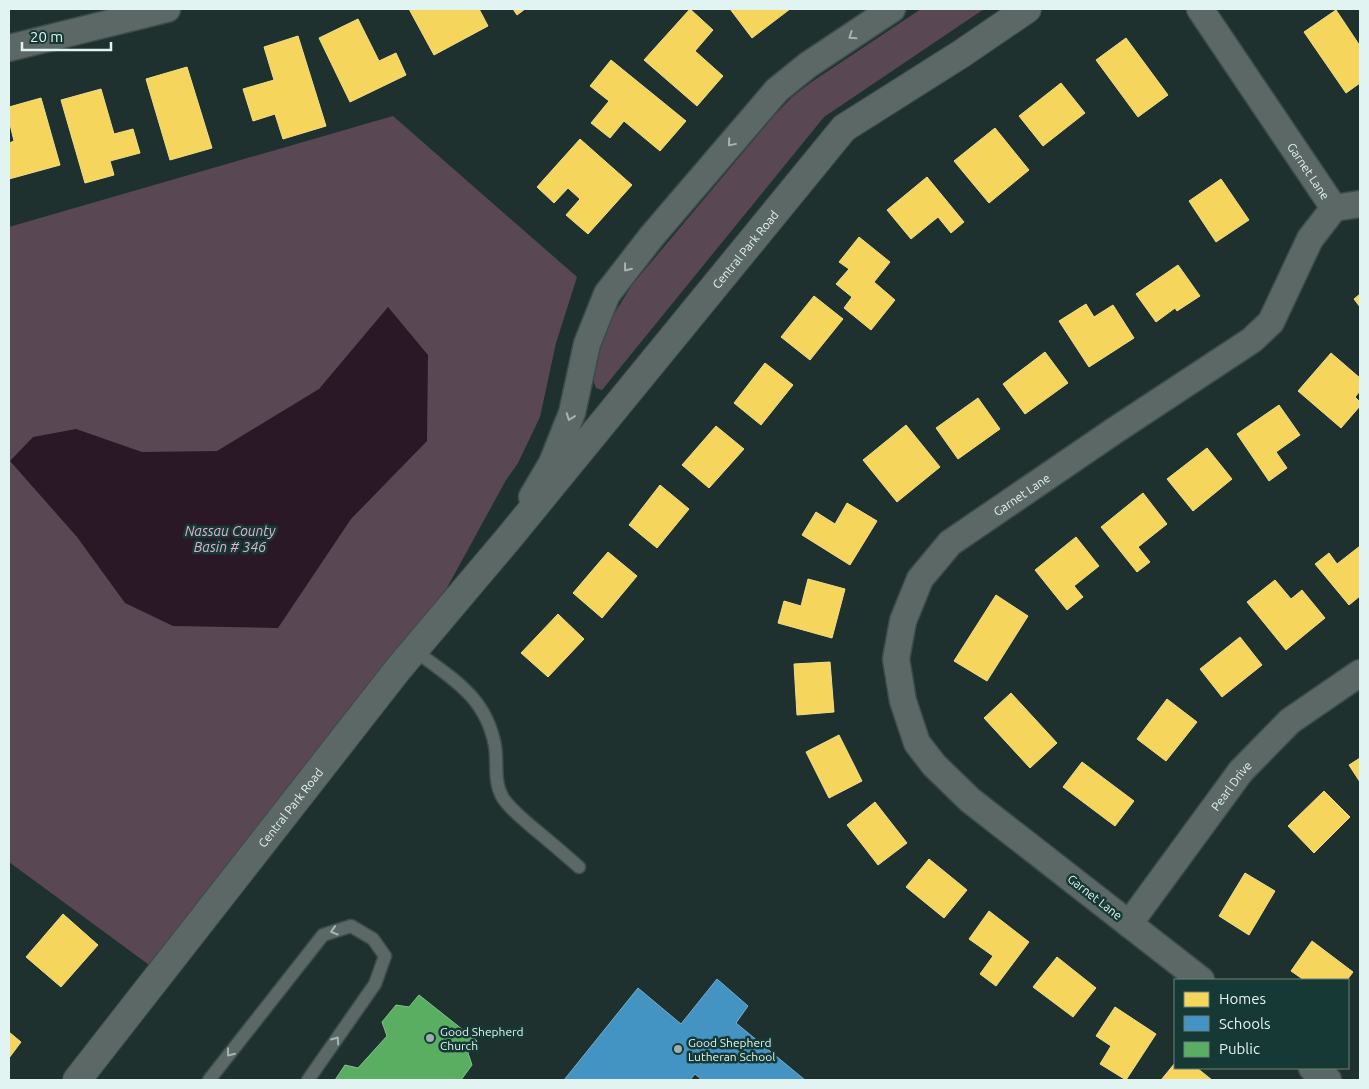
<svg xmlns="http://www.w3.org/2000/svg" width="1369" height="1089" viewBox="0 0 1369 1089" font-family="Ubuntu,sans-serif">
<rect width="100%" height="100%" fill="#1f312f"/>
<!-- green -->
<g fill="#594854">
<path d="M921,9h63l-160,108 -222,273 -6,-2 -2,-5v-20l10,-33 28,-45 140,-167 20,-21 18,-14z"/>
<path d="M393,116l184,161 -21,66 -16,74 -22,46 -12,17 -69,126 -281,364 -147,-108v-635z"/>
</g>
<!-- water -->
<path fill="#2b1826" d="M388,307l40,48 -1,86 -76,78 -73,109 -105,-2 -48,-23 -48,-66 -67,-76 23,-24 43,-8 66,23 75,-1 102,-62z"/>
<!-- homes -->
<g fill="#f6d55c" stroke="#f0de89">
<path d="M409,9h70l9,17 -54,29z"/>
<path d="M513,9h12l-8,6z"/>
<path d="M690,9l23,21 -18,21 28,25 -26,30 -53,-46z"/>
<path d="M730,9h60l-38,29z"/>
<path d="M1336,10l24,36v37l-14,10 -42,-61z"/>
<path d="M358,19l21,42 17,-8 10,22 -56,27 -31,-64z"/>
<path d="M298,36l28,90 -43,13 -8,-25 -22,7 -10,-32 31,-9 -10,-33z"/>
<path d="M1126,38l42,57 -30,22 -42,-57z"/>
<path d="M611,60l75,61 -26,30 -36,-30 -14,17 -19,-15 18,-22 -19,-15z"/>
<path d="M187,67l25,81 -42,12 -24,-81z"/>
<path d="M1061,83l24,30 -42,33 -24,-30z"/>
<path d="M101,89l13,45 19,-5 7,24 -30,8 4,14 -29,8 -24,-83z"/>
<path d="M41,98l19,67 -51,14v-36l5,-2 -5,-21v-13z"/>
<path d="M995,128l34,42 -40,33 -35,-42z"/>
<path d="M580,139l52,46 -44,49 -22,-19 14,-16 -12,-11 -14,15 -17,-16z"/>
<path d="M927,177l37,45 -13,11 -13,-16 -27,22 -24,-29z"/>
<path d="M1221,179l28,41 -33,22 -27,-41z"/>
<path d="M859,237l31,25 -16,20 21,18 -24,30 -27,-22 8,-11 -16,-13 13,-15 -10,-7z"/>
<path d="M1178,265l22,31 -23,15 -2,-3 -19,14 -20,-28z"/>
<path d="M1360,294v13l-6,-8z"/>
<path d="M814,296l29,23 -33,41 -29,-23z"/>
<path d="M1086,304l8,13 19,-12 21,33 -45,29 -30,-46z"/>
<path d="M1045,352l23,31 -43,31 -22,-30z"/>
<path d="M1331,353l29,25v13l-5,6 5,5v4l-19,22 -43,-37z"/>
<path d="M765,363l28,22 -32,40 -27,-22z"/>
<path d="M978,398l22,31 -42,30 -22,-31z"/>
<path d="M1279,405l21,30 -24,17 11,16 -18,13 -32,-47z"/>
<path d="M906,425l34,42 -43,35 -34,-42z"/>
<path d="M716,426l28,23 -35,39 -27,-23z"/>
<path d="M1207,448l25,31 -39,32 -26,-32z"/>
<path d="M660,485l29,24 -32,39 -28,-23z"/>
<path d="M1143,493l24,31 -29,23 12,15 -13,10 -36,-45z"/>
<path d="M847,503l30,18 -27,44 -48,-30 14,-23 19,12z"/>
<path d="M1076,537l23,29 -25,20 9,11 -16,13 -32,-40z"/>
<path d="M1360,546v50l-11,9 -34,-41 14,-11 8,11z"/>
<path d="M608,552l29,24 -35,42 -29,-25z"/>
<path d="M808,579l37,10 -13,49 -54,-15 6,-22 17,5z"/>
<path d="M1275,580l16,19 11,-9 23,28 -39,32 -39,-48z"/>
<path d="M996,595l32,21 -41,65 -33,-20z"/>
<path d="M558,614l26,25 -36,38 -27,-24z"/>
<path d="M1240,637l22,28 -40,32 -22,-28z"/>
<path d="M830,662l4,50 -37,3 -3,-51z"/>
<path d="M1011,693l46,50 -27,25 -46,-50z"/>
<path d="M1167,699l30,23 -31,39 -29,-22z"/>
<path d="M839,735l23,46 -33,17 -23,-46z"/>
<path d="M1360,758v24l-11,-17z"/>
<path d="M1082,762l52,39 -19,25 -52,-39z"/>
<path d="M1324,791l26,26 -36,36 -26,-27z"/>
<path d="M875,802l32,41 -29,22 -31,-40z"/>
<path d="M929,859l38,31 -23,28 -38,-31z"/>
<path d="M1245,873l30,18 -26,44 -30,-19z"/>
<path d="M989,911l40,31 -33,44 -16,-12 13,-18 -24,-17z"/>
<path d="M63,914l35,31 -37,42 -35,-30z"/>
<path d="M1312,941l41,31 -6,8h-43l-13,-9z"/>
<path d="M1057,957l39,31 -23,29 -40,-30z"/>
<path d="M1115,1007l41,27 -30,46 -26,-16 11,-18 -15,-10z"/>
<path d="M9,1032l12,10 -12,16z"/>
<path d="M1175,1063v5h22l15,12h-51z"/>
</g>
<!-- schools -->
<path fill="#4393c3" stroke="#73b0d1" d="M717,979l31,27 -12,17 69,57h-103l-7,-6 -5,6h-126l74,-92 43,36z"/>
<!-- public -->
<path fill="#5aae61" stroke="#83c38c" d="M419,995l58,46 -9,12 4,12 -11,15h-126l10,-15 13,3 29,-32 -5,-14 14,-17 13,2z"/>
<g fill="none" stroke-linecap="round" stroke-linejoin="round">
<defs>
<g id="service">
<path d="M414,650c37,28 72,46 81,96 3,16 -2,36 8,52 7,11 19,20 29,29 16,13 31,26 47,40"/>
<path d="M209,1080l114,-145 28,-9 22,13 12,17 -10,28 -67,96"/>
</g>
<g id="minor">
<path id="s1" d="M1200,9l134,199"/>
<path d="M9,48l158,-39"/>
<path d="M1334,208l26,-4"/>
<path d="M532,497l20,-34 20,-50 15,-69 20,-50 45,-58 125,-146 31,-25 84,-56"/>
<path id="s2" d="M1129,924l112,-153 49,-50 70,-48"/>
<path id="s3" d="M1201,980l-231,-180 -36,-35 -17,-22 -14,-42 -7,-42 7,-38 17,-42 30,-36 164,-112 138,-91 19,-18 39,-83 24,-31"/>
<path d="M1312,1068l16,12"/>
</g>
<g id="tertiary">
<path id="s4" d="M77,1080l322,-412 109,-129 336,-411 117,-74 66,-45"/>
</g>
</defs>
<!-- service casing -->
<use href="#service" stroke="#3c4c4a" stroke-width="15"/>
<!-- minor casing -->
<use href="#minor" stroke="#3c4c4a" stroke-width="29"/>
<!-- tertiary casing -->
<use href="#tertiary" stroke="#3c4c4a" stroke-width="30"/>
<!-- service -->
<use href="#service" stroke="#5b6866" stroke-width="12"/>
<!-- minor -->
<use href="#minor" stroke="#5b6866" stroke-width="26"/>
<!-- tertiary -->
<use href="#tertiary" stroke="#5b6866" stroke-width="28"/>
</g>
<!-- one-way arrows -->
<defs><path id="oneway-chevron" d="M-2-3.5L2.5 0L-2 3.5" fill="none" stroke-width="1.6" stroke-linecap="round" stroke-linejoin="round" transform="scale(1.25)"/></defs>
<g stroke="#a5b5b2">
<use href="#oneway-chevron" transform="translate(852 36) rotate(146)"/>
<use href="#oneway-chevron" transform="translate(731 143) rotate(130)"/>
<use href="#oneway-chevron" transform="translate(627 268) rotate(128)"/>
<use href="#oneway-chevron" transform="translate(570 417) rotate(110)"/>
<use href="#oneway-chevron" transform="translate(334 931) rotate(163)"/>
<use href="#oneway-chevron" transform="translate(336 1040) rotate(-55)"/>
<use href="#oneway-chevron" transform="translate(230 1053) rotate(128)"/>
</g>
<!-- markers -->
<g fill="#9eb0ad" stroke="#173935" stroke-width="2">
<circle cx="430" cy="1038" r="5"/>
<circle cx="678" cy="1049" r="5"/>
</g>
<g text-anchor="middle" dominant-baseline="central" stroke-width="5" stroke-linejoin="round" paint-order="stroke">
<!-- street labels -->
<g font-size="12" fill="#e2f4f1" stroke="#173935">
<text stroke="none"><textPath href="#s1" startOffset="195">Garnet Lane</textPath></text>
<text stroke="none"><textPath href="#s4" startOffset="1066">Central Park Road</textPath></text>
<text stroke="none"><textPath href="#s3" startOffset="675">Garnet Lane</textPath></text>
<text stroke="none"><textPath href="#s2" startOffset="172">Pearl Drive</textPath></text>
<text stroke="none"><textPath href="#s4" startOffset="346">Central Park Road</textPath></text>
<text transform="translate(1095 897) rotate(38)">Garnet Lane</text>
</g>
<!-- poi labels -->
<g font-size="12" fill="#e2f4f1" stroke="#173935" text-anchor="start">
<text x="440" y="1031">Good Shepherd<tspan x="440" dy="14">Church</tspan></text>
<text x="688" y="1042">Good Shepherd<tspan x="688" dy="14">Lutheran School</tspan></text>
</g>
<!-- water labels -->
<g font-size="14" font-style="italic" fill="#e6b1d2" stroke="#173935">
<text x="230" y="531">Nassau County<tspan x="230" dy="16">Basin # 346</tspan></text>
</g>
</g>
<!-- border -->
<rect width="1369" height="1089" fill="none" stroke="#e2f4f1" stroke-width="20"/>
<!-- legend -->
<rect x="1174" y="979" width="175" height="90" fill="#173935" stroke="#688480"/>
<rect x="1184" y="992" width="25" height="15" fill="#f6d55c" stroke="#688480"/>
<text x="1219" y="1004" font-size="15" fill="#e2f4f1">Homes</text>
<rect x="1184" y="1016" width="25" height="15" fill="#4393c3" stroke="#688480"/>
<text x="1219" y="1029" font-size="15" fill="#e2f4f1">Schools</text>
<rect x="1184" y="1042" width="25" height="15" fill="#5aae61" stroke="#688480"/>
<text x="1219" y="1054" font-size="15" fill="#e2f4f1">Public</text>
<!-- scale -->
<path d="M22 42v8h89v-8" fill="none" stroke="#e2f4f1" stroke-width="2.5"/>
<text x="30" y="42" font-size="15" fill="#e2f4f1" stroke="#173935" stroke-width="4" paint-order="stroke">20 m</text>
</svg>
